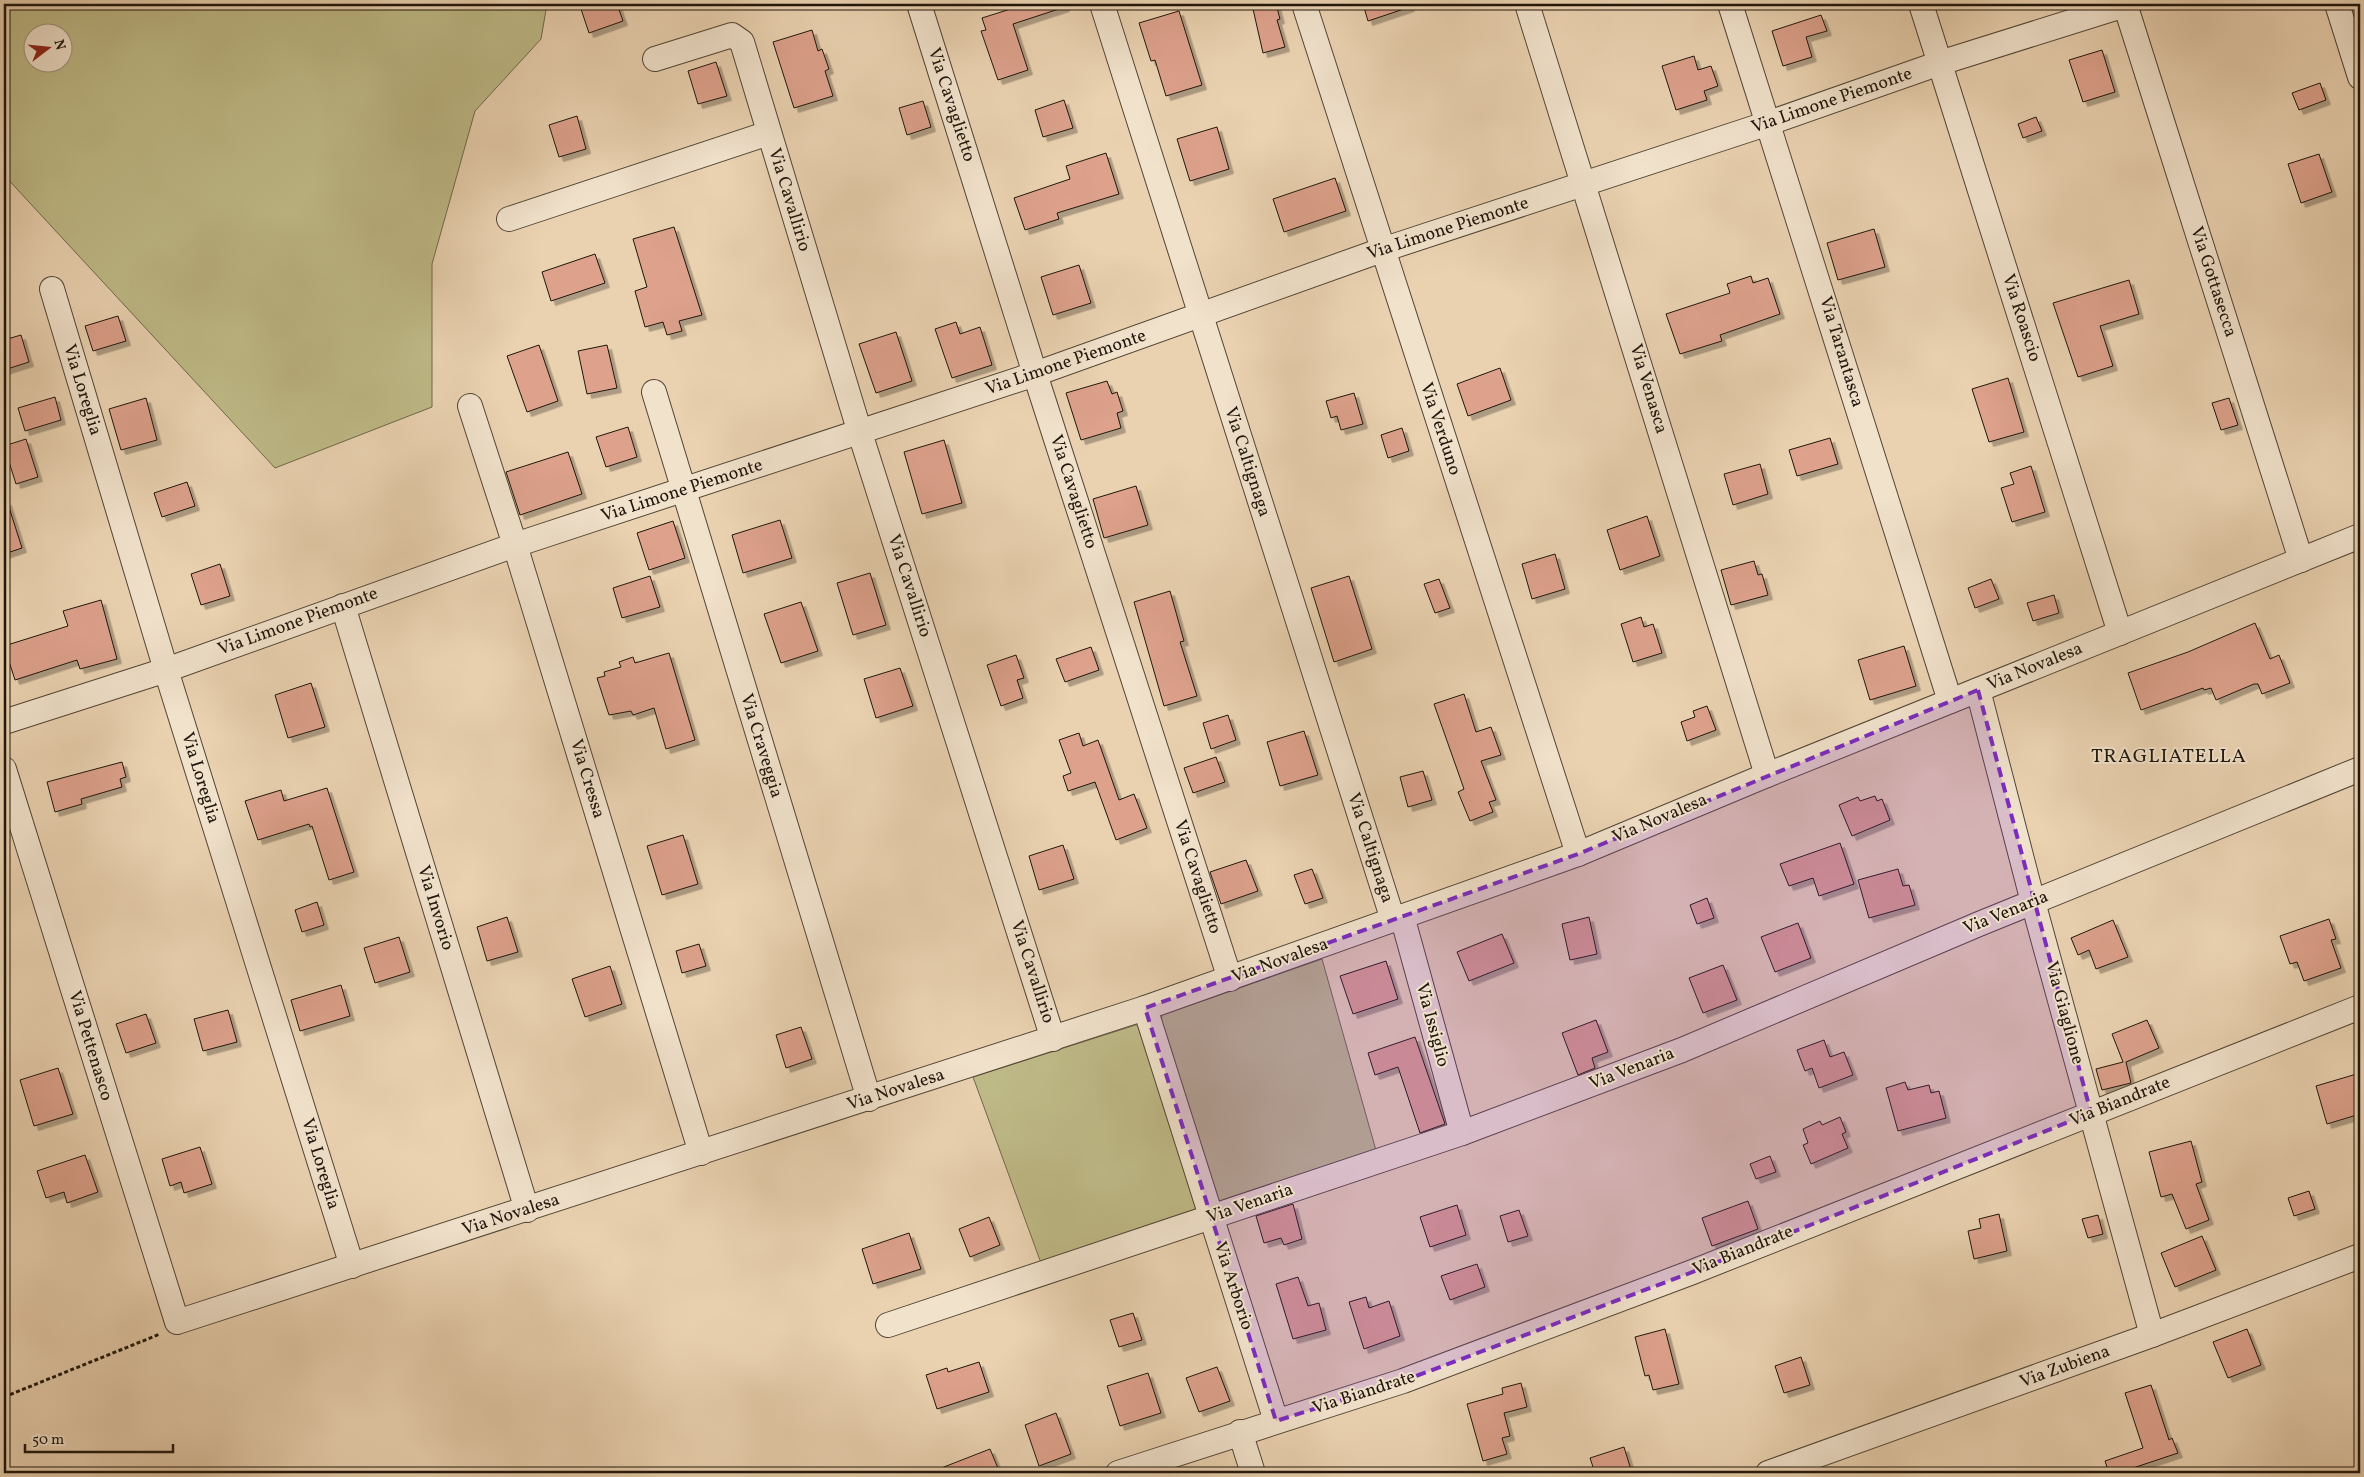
<svg xmlns="http://www.w3.org/2000/svg" width="2364" height="1477" viewBox="0 0 2364 1477" font-family="Vollkorn,serif">
<defs>
<filter id="shadow"><feDropShadow dx="4.5" dy="4.5" stdDeviation="0" flood-color="#0004"/></filter>
</defs>
<rect width="100%" height="100%" fill="#ead2b1"/>
<filter id="stains"><feTurbulence type="fractalNoise" baseFrequency=".004" numOctaves="4"/><feColorMatrix values="0 0 0 0 .2 0 0 0 0 .09 0 0 0 0 .02 0 0 0 .5 -.17"/></filter>
<radialGradient id="worn" r=".72"><stop offset=".6" stop-color="#630" stop-opacity="0"/><stop offset="1" stop-color="#630" stop-opacity=".3"/></radialGradient>
<!-- green -->
<g fill="#beba87" stroke="#6e684a" fill-rule="evenodd">
<path d="M4,4h543l-6,35 -66,72 -43,153v143l-157,61 -271,-293zM32,32h30v30h-30z"/>
<path d="M1322,959l55,195 -162,50 -54,-179 1,-10z"/>
<path d="M1142,1023l56,190 -157,50 -68,-186z"/>
</g>
<!-- building -->
<g fill="#dda18c" stroke="#1f160c" filter="url(#shadow)">
<path d="M596,4h21l6,17 -34,12 -8,-24z"/>
<path d="M1016,4h48l1,3 -52,17 15,46 -30,10 -17,-49 5,-1 -4,-12 35,-11z"/>
<path d="M1270,4h6l4,15 -3,1 8,27 -22,6 -10,-44z"/>
<path d="M1363,4h46l1,3 -42,14z"/>
<path d="M1179,11l23,74 -36,11 -11,-36 -4,1 -12,-38z"/>
<path d="M1821,15l6,16 -21,6 6,20 -29,9 -11,-35z"/>
<path d="M812,30l6,21 4,-2 7,20 -4,2 8,25 -39,12 -21,-66z"/>
<path d="M2102,50l13,42 -32,10 -14,-42z"/>
<path d="M1694,56l4,14 13,-4 7,20 -14,5 3,9 -31,10 -14,-44z"/>
<path d="M716,62l11,34 -29,8 -10,-33z"/>
<path d="M2320,83l6,17 -27,10 -7,-17z"/>
<path d="M1064,100l9,28 -30,9 -8,-27z"/>
<path d="M923,101l8,26 -24,8 -8,-27z"/>
<path d="M577,116l9,33 -27,8 -10,-32z"/>
<path d="M2036,117l6,14 -19,7 -5,-14z"/>
<path d="M1217,127l12,42 -39,12 -13,-42z"/>
<path d="M1106,153l13,41 -62,19 2,6 -34,11 -11,-32 56,-19 -4,-13z"/>
<path d="M2319,154l13,38 -31,11 -13,-39z"/>
<path d="M1335,178l11,33 -62,21 -11,-33z"/>
<path d="M674,227l28,88 -23,6 3,10 -15,4 -4,-13 -18,5 -10,-36 12,-4 -14,-48z"/>
<path d="M1874,229l11,38 -47,13 -11,-37z"/>
<path d="M595,254l10,29 -54,18 -9,-29z"/>
<path d="M1079,265l12,38 -38,12 -12,-38z"/>
<path d="M1751,276l2,7 15,-5 12,36 -60,21 2,6 -42,13 -14,-40 64,-21 -3,-9z"/>
<path d="M2129,280l10,34 -39,12 13,40 -35,11 -25,-74z"/>
<path d="M118,316l8,25 -33,10 -8,-25z"/>
<path d="M956,322l4,12 20,-7 12,38 -40,13 -17,-49z"/>
<path d="M896,332l16,49 -36,12 -17,-49z"/>
<path d="M21,335l8,27 -25,8v-30z"/>
<path d="M539,345l19,56 -31,11 -20,-56z"/>
<path d="M607,345l10,43 -30,6 -9,-43z"/>
<path d="M1500,368l11,32 -43,16 -11,-32z"/>
<path d="M2008,378l16,54 -35,10 -17,-53z"/>
<path d="M1107,381l5,13 5,-2 6,19 -6,2 4,15 -40,12 -15,-47z"/>
<path d="M1354,393l9,31 -22,6 -4,-14 -6,2 -5,-17z"/>
<path d="M55,397l6,23 -36,11 -7,-23z"/>
<path d="M146,398l11,42 -36,10 -12,-41z"/>
<path d="M2229,398l9,27 -17,5 -9,-27z"/>
<path d="M628,427l9,30 -31,10 -10,-30z"/>
<path d="M1402,428l7,23 -21,7 -7,-23z"/>
<path d="M1830,438l8,26 -41,12 -8,-26z"/>
<path d="M26,439l12,38 -22,7 -12,-38z"/>
<path d="M944,440l18,63 -40,11 -18,-62z"/>
<path d="M568,452l14,42 -62,21 -14,-43z"/>
<path d="M1760,464l8,30 -35,11 -9,-31z"/>
<path d="M2031,466l14,46 -33,10 -11,-34 13,-4 -4,-11z"/>
<path d="M187,482l8,24 -33,11 -8,-24z"/>
<path d="M1136,486l12,39 -44,13 -11,-39z"/>
<path d="M7,501l15,47 -18,6v-52z"/>
<path d="M1647,516l13,40 -40,14 -13,-40z"/>
<path d="M780,520l12,38 -49,15 -11,-38z"/>
<path d="M673,521l12,37 -36,12 -12,-37z"/>
<path d="M1555,554l10,35 -33,10 -10,-35z"/>
<path d="M1754,561l4,14 4,-1 6,21 -37,10 -10,-35z"/>
<path d="M220,564l10,32 -29,9 -10,-31z"/>
<path d="M870,573l16,52 -33,10 -16,-52z"/>
<path d="M650,576l10,31 -38,11 -9,-30z"/>
<path d="M1349,576l23,73 -38,13 -23,-74z"/>
<path d="M1439,579l11,29 -15,5 -11,-29z"/>
<path d="M1991,579l8,20 -24,9 -7,-20z"/>
<path d="M1170,591l14,50 -4,1 17,54 -33,10 -30,-104z"/>
<path d="M2054,595l5,18 -26,8 -6,-18z"/>
<path d="M101,600l16,59 -37,10 -3,-9 -62,20 -11,-34 64,-20 -5,-15z"/>
<path d="M801,602l17,49 -37,12 -17,-49z"/>
<path d="M1641,617l3,10 9,-3 9,29 -29,9 -12,-38z"/>
<path d="M2255,623l15,36 9,-4 11,28 -28,11 -4,-10h-4l-38,16 -5,-12 -7,2 -1,-2 -62,22 -13,-37 60,-21z"/>
<path d="M1904,646l12,40 -46,14 -12,-40z"/>
<path d="M1091,647l8,23 -34,12 -9,-23z"/>
<path d="M669,653l26,87 -29,9 -12,-41 -21,7 -2,-4 -22,4 -12,-37 8,-2 -1,-4 17,-5 -2,-5 14,-5 2,6z"/>
<path d="M1016,655l8,23 -7,2 6,18 -22,8 -14,-41z"/>
<path d="M900,668l13,38 -37,12 -12,-39z"/>
<path d="M311,683l14,44 -37,11 -13,-43z"/>
<path d="M1464,694l12,38 15,-5 10,28 -20,6 15,39 -7,2 4,10 -23,9 -12,-29 6,-3 -30,-85z"/>
<path d="M1707,706l9,24 -29,11 -6,-19 14,-5 -2,-6z"/>
<path d="M1228,715l8,25 -25,9 -8,-26z"/>
<path d="M1304,731l14,44 -38,11 -13,-44z"/>
<path d="M1079,733l4,13 15,-6 21,60 15,-6 13,34 -31,12 -21,-58 -27,9 -5,-15 8,-3 -12,-33z"/>
<path d="M1216,757l9,25 -32,11 -9,-25z"/>
<path d="M122,762l4,15 -6,2 2,8 -41,12 1,5 -27,8 -8,-30z"/>
<path d="M1423,771l9,29 -24,7 -8,-30z"/>
<path d="M327,788l27,84 -25,8 -17,-54 -2,1 -1,-3 -51,16 -13,-39 36,-11 3,11z"/>
<path d="M1875,796l2,5 5,-2 8,21 -38,16 -13,-31 19,-8 2,4z"/>
<path d="M683,835l15,49 -36,11 -15,-49z"/>
<path d="M1840,843l14,41 -35,12 -6,-18 -24,8 -9,-22z"/>
<path d="M1063,845l11,34 -35,11 -10,-34z"/>
<path d="M1246,860l12,31 -37,13 -11,-32z"/>
<path d="M1312,869l11,29 -18,6 -11,-29z"/>
<path d="M1898,869l5,17 6,-1 6,20 -46,13 -11,-38z"/>
<path d="M1707,898l7,20 -17,6 -7,-19z"/>
<path d="M317,902l7,23 -22,7 -7,-22z"/>
<path d="M507,917l11,35 -31,9 -10,-34z"/>
<path d="M1589,917l8,37 -27,6 -8,-36z"/>
<path d="M2329,919l7,20 -5,1 10,28 -37,13 -7,-19 -7,2 -10,-28z"/>
<path d="M2113,920l15,37 -32,12 -7,-19 -11,5 -7,-17z"/>
<path d="M1798,923l13,35 -36,14 -14,-35z"/>
<path d="M1502,934l12,29 -45,18 -12,-29z"/>
<path d="M399,937l11,35 -35,11 -11,-35z"/>
<path d="M699,944l7,22 -24,7 -6,-22z"/>
<path d="M1386,961l12,38 -45,15 -13,-38z"/>
<path d="M1723,965l14,35 -34,13 -14,-35z"/>
<path d="M610,966l12,38 -37,13 -13,-38z"/>
<path d="M341,985l9,31 -50,15 -9,-31z"/>
<path d="M228,1010l9,32 -34,9 -9,-32z"/>
<path d="M146,1014l10,29 -30,10 -10,-29z"/>
<path d="M1596,1020l12,32 -16,6 3,10 -17,7 -16,-42z"/>
<path d="M2147,1020l12,28 -33,14 5,21 -29,7 -6,-21 27,-7 -11,-28z"/>
<path d="M801,1027l11,32 -26,9 -10,-33z"/>
<path d="M1415,1037l30,87 -25,9 -22,-66 -23,8 -7,-22z"/>
<path d="M1824,1040l6,17 14,-5 9,23 -34,13 -7,-20 -7,3 -8,-21z"/>
<path d="M58,1068l15,46 -39,12 -14,-46z"/>
<path d="M2360,1073v41l-33,10 -11,-38z"/>
<path d="M1905,1082l3,8 21,-5 2,8 8,-2 7,27 -48,13 -12,-43z"/>
<path d="M1840,1117l6,15 -4,2 6,14 -37,16 -8,-19 5,-2 -5,-14 17,-8 2,4z"/>
<path d="M2191,1141l11,41 -6,2 13,36 -23,9 -14,-35 -11,3 -12,-45z"/>
<path d="M200,1147l12,37 -28,9 -3,-11 -11,4 -8,-27z"/>
<path d="M85,1155l13,37 -31,11 -3,-11 -18,6 -9,-27z"/>
<path d="M1770,1156l6,16 -20,7 -6,-15z"/>
<path d="M2309,1191l6,18 -21,7 -6,-18z"/>
<path d="M1748,1201l10,28 -46,17 -10,-28z"/>
<path d="M1293,1204l9,35 -18,6 -3,-7 -17,5 -8,-27z"/>
<path d="M1457,1205l9,30 -36,12 -10,-30z"/>
<path d="M1519,1210l9,26 -20,6 -8,-26z"/>
<path d="M1999,1214l8,37 -33,8 -6,-28 13,-3 -2,-9z"/>
<path d="M2098,1215l5,19 -15,4 -6,-19z"/>
<path d="M989,1217l11,28 -30,12 -11,-28z"/>
<path d="M909,1233l12,36 -48,15 -11,-35z"/>
<path d="M2202,1236l14,34 -41,17 -14,-34z"/>
<path d="M1477,1264l8,23 -35,13 -9,-24z"/>
<path d="M1298,1277l10,29 11,-3 7,27 -33,9 -17,-55z"/>
<path d="M1366,1297l3,11 20,-7 11,35 -36,13 -15,-47z"/>
<path d="M1133,1313l9,27 -23,7 -9,-27z"/>
<path d="M1665,1329l14,55 -26,6 -4,-15 -4,1 -10,-39z"/>
<path d="M2247,1329l14,36 -33,13 -15,-36z"/>
<path d="M1801,1357l9,28 -26,8 -9,-27z"/>
<path d="M979,1362l10,30 -52,17 -11,-34 21,-7 1,4z"/>
<path d="M1217,1367l13,34 -31,11 -13,-34z"/>
<path d="M1148,1373l13,40 -41,13 -13,-40z"/>
<path d="M1521,1383l6,24 -23,6 6,23 -8,2 5,16 -24,7 -16,-57 36,-10 -1,-6z"/>
<path d="M2151,1385l18,55 3,-2 6,15 -60,20h-9l-4,-12 38,-13 -18,-55z"/>
<path d="M1056,1413l15,41 -32,12 -14,-41z"/>
<path d="M1624,1447l8,26h-37l-5,-15z"/>
<path d="M990,1449l10,24h-68l-1,-1z"/>
</g>
<g fill="none" stroke-linecap="round" stroke-linejoin="round">
<defs>
<g id="street">
<path d="M919,4l116,370 195,605"/>
<path d="M1102,4l291,916"/>
<path d="M1304,4l274,850"/>
<path d="M1527,4l240,771"/>
<path d="M1730,4l220,697"/>
<path d="M1921,4l199,629"/>
<path d="M2125,4l176,556"/>
<path d="M2337,4l23,73"/>
<path d="M655,59l77,-24 10,7 118,391 193,606"/>
<path d="M509,219l260,-86"/>
<path d="M52,289l114,381 186,596"/>
<path d="M654,392l215,707"/>
<path d="M470,406l45,139 186,608"/>
<path d="M343,606l184,604"/>
<path d="M1978,690l55,212 119,433"/>
<path d="M4,722l162,-52 349,-125 520,-171 347,-124 387,-127 171,-60 188,-59"/>
<path d="M4,769l173,553 968,-314 433,-154 189,-79 593,-239"/>
<path d="M1402,916l60,217"/>
<path d="M1145,1008l131,413"/>
<path d="M888,1325l574,-192 220,-83 297,-126 381,-155"/>
<path d="M1240,1432l13,41"/>
<path d="M1118,1473l285,-92 287,-108 670,-266"/>
<path d="M1768,1473l384,-138 208,-79"/>
</g>
</defs>
<!-- street casing -->
<use href="#street" stroke="#524535" stroke-width="26"/>
<!-- path -->
<path stroke="#1f160c" stroke-width="3" stroke-dasharray="4 2.5" stroke-linecap="butt" d="M4,1397l156,-63"/>
<!-- street -->
<use href="#street" stroke="#f1e2cc" stroke-width="24"/>
</g>
<!-- marked area -->
<path fill="#7b2cbf" fill-opacity="0.2" stroke="#7b2cbf" stroke-width="4" stroke-dasharray="10 6" stroke-linejoin="round" d="M1978,690l113,423 -401,160 -287,108 -127,40 -131,-413 433,-154z"/>
<g text-anchor="middle" dominant-baseline="central" stroke-width="4" stroke-linejoin="round" paint-order="stroke">
<!-- street labels -->
<g font-size="18" fill="#1f160c" stroke="#f1e2cc">
<text transform="translate(1832 101) rotate(-19)">Via Limone Piemonte</text>
<text transform="translate(951 105) rotate(72)">Via Cavaglietto</text>
<text transform="translate(789 200) rotate(73)">Via Cavallirio</text>
<text transform="translate(1448 229) rotate(-18)">Via Limone Piemonte</text>
<text transform="translate(2213 282) rotate(72)">Via Gottasecca</text>
<text transform="translate(2021 318) rotate(72)">Via Roascio</text>
<text transform="translate(1841 352) rotate(73)">Via Tarantasca</text>
<text transform="translate(1066 363) rotate(-19)">Via Limone Piemonte</text>
<text transform="translate(1648 389) rotate(73)">Via Venasca</text>
<text transform="translate(82 390) rotate(73)">Via Loreglia</text>
<text transform="translate(1440 429) rotate(72)">Via Verduno</text>
<text transform="translate(1247 462) rotate(72)">Via Caltignaga</text>
<text transform="translate(682 491) rotate(-18)">Via Limone Piemonte</text>
<text transform="translate(1073 492) rotate(72)">Via Cavaglietto</text>
<text transform="translate(909 586) rotate(72)">Via Cavallirio</text>
<text transform="translate(298 622) rotate(-20)">Via Limone Piemonte</text>
<text transform="translate(2035 667) rotate(-22)">Via Novalesa</text>
<text transform="translate(761 746) rotate(73)">Via Craveggia</text>
<text transform="translate(200 778) rotate(73)">Via Loreglia</text>
<text transform="translate(587 779) rotate(73)">Via Cressa</text>
<text transform="translate(1660 819) rotate(-23)">Via Novalesa</text>
<text transform="translate(1370 848) rotate(72)">Via Caltignaga</text>
<text transform="translate(1197 877) rotate(72)">Via Cavaglietto</text>
<text transform="translate(435 908) rotate(73)">Via Invorio</text>
<text transform="translate(2006 913) rotate(-22)">Via Venaria</text>
<text transform="translate(1280 961) rotate(-20)">Via Novalesa</text>
<text transform="translate(1032 972) rotate(72)">Via Cavallirio</text>
<text transform="translate(2064 1013) rotate(75)">Via Giaglione</text>
<text transform="translate(1432 1025) rotate(75)">Via Issiglio</text>
<text transform="translate(90 1046) rotate(73)">Via Pettenasco</text>
<text transform="translate(1632 1069) rotate(-21)">Via Venaria</text>
<text transform="translate(896 1090) rotate(-18)">Via Novalesa</text>
<text transform="translate(2120 1102) rotate(-22)">Via Biandrate</text>
<text transform="translate(320 1164) rotate(73)">Via Loreglia</text>
<text transform="translate(1250 1204) rotate(-19)">Via Venaria</text>
<text transform="translate(511 1215) rotate(-18)">Via Novalesa</text>
<text transform="translate(1743 1251) rotate(-22)">Via Biandrate</text>
<text transform="translate(1233 1286) rotate(72)">Via Arborio</text>
<text transform="translate(2065 1367) rotate(-20)">Via Zubiena</text>
<text transform="translate(1364 1393) rotate(-18)">Via Biandrate</text>
</g>
<!-- quarter labels -->
<g font-size="20" letter-spacing="1" fill="#1f160c" stroke="#f1e2cc">
<text x="2169" y="757">TRAGLIATELLA</text>
</g>
</g>
<!-- margin -->
<rect width="2364" height="1477" fill="none" stroke="#ead2b1" stroke-width="20"/>
<rect x="5" y="5" width="2354" height="1467" fill="none" stroke="#1f160c" stroke-width="2.5"/>
<rect x="10" y="10" width="2344" height="1457" fill="none" stroke="#1f160c"/>
<!-- north arrow -->
<g transform="translate(48 48) rotate(74)"><circle r="24" fill="#f1e2cc" stroke="#9d907f"/>
<path d="M0-4L9 19L0 12L-9 19Z" fill="#8f2418"/>
<text y="-8" font-size="14" font-weight="bold" text-anchor="middle" fill="#1f160c">N</text>
</g>
<!-- scale -->
<path d="M25 1444v8h148v-8" fill="none" stroke="#1f160c" stroke-width="2.5"/>
<text x="32" y="1444" font-size="15" fill="#1f160c" stroke="#f1e2cc" stroke-width="4" paint-order="stroke">50 m</text>
<rect width="100%" height="100%" filter="url(#stains)"/>
<rect width="100%" height="100%" fill="url(#worn)"/>
</svg>
